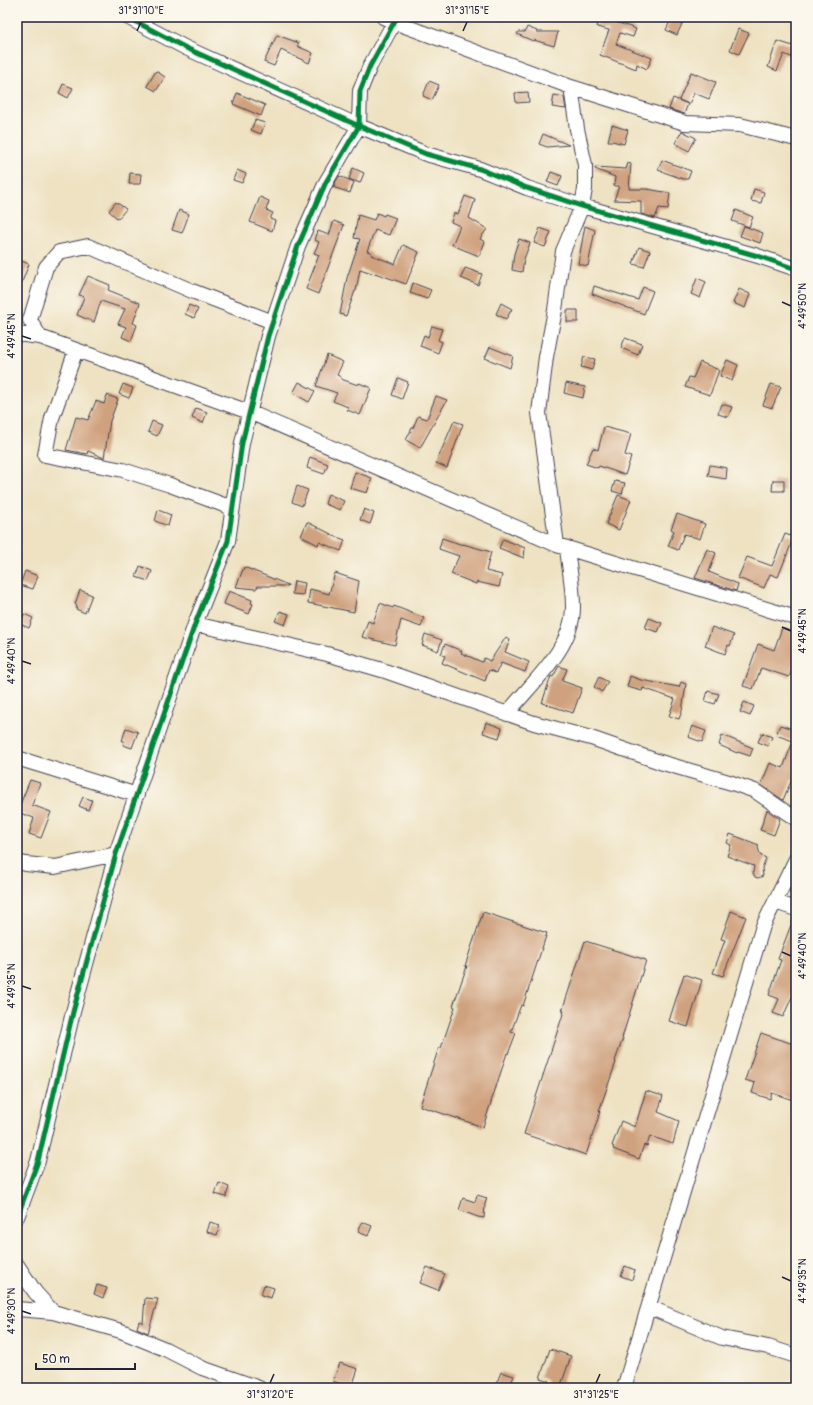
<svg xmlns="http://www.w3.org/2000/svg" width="813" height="1405" viewBox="0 0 813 1405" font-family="Pangolin,sans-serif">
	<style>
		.building { fill: #cfa17e }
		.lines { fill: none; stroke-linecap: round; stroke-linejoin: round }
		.street-casing { stroke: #413f4f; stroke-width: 16 }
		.street { stroke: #fff; stroke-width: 14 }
		.cycleway-casing { stroke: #fbf7ec; stroke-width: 8 }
		.cycleway { stroke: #00873e; stroke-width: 5 }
		.ticks { fill: none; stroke: #22223b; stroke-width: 1.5 }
		.neatline { fill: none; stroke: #22223b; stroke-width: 1.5 }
		.ticks-label { font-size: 10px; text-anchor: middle; fill: #22223b }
	</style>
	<rect width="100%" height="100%" fill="#fbf7ec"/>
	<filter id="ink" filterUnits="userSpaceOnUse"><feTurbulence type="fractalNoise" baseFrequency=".025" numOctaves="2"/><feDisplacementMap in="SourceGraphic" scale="8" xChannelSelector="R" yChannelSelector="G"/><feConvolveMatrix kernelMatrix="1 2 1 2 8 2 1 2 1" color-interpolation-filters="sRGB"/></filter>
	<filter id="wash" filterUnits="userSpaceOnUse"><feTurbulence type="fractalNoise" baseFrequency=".012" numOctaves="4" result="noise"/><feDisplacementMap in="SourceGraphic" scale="16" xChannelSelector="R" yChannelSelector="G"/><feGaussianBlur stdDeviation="0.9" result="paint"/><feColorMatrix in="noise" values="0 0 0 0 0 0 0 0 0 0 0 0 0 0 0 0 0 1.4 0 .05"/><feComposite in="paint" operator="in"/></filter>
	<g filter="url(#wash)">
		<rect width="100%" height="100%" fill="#eee2c2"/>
		<g id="blocks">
			<path class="building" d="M 599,17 L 606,17 L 616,20 L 616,22 L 636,29 L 633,37 L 620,33 L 616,44 L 652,58 L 647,69 L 637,64 L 636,69 L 600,55 L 609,30 L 597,27 Z
				M 672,17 L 685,17 L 677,35 L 666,30 Z
				M 527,27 L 537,31 L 536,32 L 558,32 L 554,46 L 534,40 L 533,41 L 517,34 L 518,32 L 525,32 Z
				M 738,29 L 749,33 L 739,54 L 730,50 Z
				M 277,35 L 299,43 L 297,46 L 313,53 L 309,63 L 281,50 L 274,66 L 264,62 Z
				M 777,41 L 796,47 L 796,59 L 784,54 L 777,71 L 768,67 Z
				M 156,71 L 165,77 L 156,91 L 147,86 Z
				M 691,72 L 716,82 L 709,99 L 694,93 L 689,104 L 679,100 Z
				M 429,81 L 439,85 L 432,100 L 423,96 Z
				M 63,84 L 73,88 L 68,98 L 59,93 Z
				M 528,92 L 529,102 L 516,103 L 515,93 Z
				M 237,93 L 265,105 L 261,116 L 233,104 Z
				M 554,95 L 564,97 L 566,109 L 552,107 Z
				M 673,98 L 688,104 L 684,114 L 669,109 Z
				M 255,120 L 265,123 L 261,134 L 251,130 Z
				M 612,125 L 628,130 L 624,144 L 612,141 L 608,141 Z
				M 682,131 L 696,138 L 689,151 L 675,143 Z
				M 543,134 L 569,145 L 547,147 L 539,144 Z
				M 662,160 L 691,171 L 688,179 L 683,179 L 658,170 Z
				M 628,163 L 631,164 L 629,189 L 647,189 L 670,193 L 668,209 L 659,208 L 655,218 L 641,214 L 641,201 L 614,200 L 619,186 L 614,186 L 615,177 L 595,169 L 595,167 L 626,169 Z
				M 353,168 L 364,173 L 360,183 L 349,179 Z
				M 237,170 L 246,174 L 242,183 L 233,180 Z
				M 551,172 L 562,176 L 558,186 L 547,182 Z
				M 130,173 L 141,174 L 140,184 L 129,184 Z
				M 339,176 L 354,182 L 350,193 L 333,187 Z
				M 754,189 L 764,192 L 761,203 L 751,201 Z
				M 465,196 L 475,200 L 469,218 L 487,229 L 480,239 L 485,242 L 479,256 L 452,245 L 460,226 L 451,222 L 454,213 L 458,214 Z
				M 260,197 L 269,201 L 266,210 L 273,213 L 270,219 L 275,221 L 272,231 L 250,222 Z
				M 116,202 L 126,209 L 118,219 L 109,211 Z
				M 179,210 L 189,214 L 182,233 L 172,230 Z
				M 736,210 L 753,217 L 749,227 L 732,221 Z
				M 377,213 L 384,216 L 385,214 L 396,218 L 389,235 L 375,230 L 367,251 L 372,253 L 371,255 L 395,264 L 403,245 L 419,252 L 406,284 L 375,273 L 375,274 L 360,269 L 356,291 L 355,291 L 346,316 L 340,314 L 347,278 L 360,239 L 354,238 L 358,215 L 374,220 Z
				M 334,221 L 344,225 L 318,294 L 306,289 L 319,255 L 314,253 L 319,242 L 315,240 L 318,231 L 329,235 Z
				M 585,226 L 595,230 L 588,266 L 578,264 Z
				M 744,226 L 763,233 L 760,243 L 740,236 Z
				M 540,228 L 551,232 L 545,247 L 534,243 Z
				M 519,239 L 530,243 L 524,259 L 522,272 L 512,270 L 514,254 Z
				M 639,247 L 650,251 L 644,267 L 633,264 Z
				M 17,259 L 29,264 L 18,292 L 17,292 Z
				M 465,268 L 482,274 L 478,285 L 461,278 Z
				M 88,276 L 110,285 L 108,290 L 140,303 L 133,323 L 137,325 L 131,341 L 122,337 L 126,327 L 118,324 L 125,309 L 101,301 L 94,322 L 77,315 L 84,297 L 79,295 Z
				M 697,278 L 706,282 L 700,298 L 691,294 Z
				M 413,283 L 431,290 L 427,299 L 410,293 Z
				M 594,286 L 638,300 L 643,287 L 653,291 L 644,314 L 592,294 Z
				M 739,289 L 750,294 L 745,308 L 733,303 Z
				M 501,303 L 512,309 L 506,319 L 496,314 Z
				M 189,305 L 198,309 L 194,318 L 185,314 Z
				M 567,310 L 578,310 L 578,322 L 567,322 Z
				M 432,326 L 442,329 L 438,340 L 442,342 L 438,353 L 420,346 L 424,335 L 428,337 Z
				M 625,338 L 642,344 L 638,355 L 621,348 Z
				M 490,347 L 513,356 L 510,368 L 485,358 Z
				M 327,355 L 343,362 L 337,375 L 341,377 L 341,379 L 358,385 L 359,383 L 371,388 L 360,415 L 347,410 L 348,407 L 333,401 L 337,393 L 316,386 Z
				M 584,357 L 595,359 L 592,370 L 581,367 Z
				M 727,360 L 738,365 L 732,381 L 720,376 Z
				M 700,362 L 719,370 L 710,395 L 685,387 L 689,377 L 693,378 Z
				M 398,378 L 408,382 L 402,399 L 392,395 Z
				M 299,382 L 315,391 L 309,402 L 293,393 Z
				M 566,383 L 585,387 L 583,398 L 564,393 Z
				M 123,384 L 133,388 L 129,398 L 119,394 Z
				M 771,384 L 781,387 L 772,408 L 763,405 Z
				M 107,395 L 118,399 L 110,421 L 104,458 L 88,451 L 87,454 L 66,450 L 76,417 L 88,420 L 96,401 L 104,404 Z
				M 436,396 L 447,400 L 420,448 L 406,440 L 412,428 L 413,428 L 418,416 L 427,419 Z
				M 722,404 L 732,407 L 728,417 L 718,414 Z
				M 196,408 L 207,412 L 203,423 L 192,418 Z
				M 152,421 L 162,425 L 157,436 L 148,432 Z
				M 454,421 L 463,424 L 447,468 L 436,463 Z
				M 604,427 L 631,434 L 625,455 L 631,457 L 625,475 L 599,466 L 598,468 L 586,464 L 593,448 L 598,450 Z
				M 310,457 L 328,464 L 324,474 L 307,468 Z
				M 710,465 L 727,468 L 726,479 L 708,476 Z
				M 355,472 L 372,478 L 367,493 L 350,488 Z
				M 773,480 L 784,480 L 784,491 L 772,491 Z
				M 615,481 L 625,483 L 622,494 L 612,491 Z
				M 297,486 L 308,490 L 302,506 L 292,502 Z
				M 328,494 L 344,501 L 340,510 L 325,504 Z
				M 618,495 L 631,500 L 619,530 L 606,524 Z
				M 364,509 L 374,513 L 370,524 L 360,520 Z
				M 158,510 L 171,515 L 168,526 L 155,521 Z
				M 677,514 L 705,524 L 700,539 L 684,534 L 678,550 L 668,546 L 674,531 L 671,529 Z
				M 307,522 L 331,534 L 331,535 L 345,540 L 341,551 L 319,542 L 318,545 L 301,536 Z
				M 785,534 L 794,537 L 778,577 L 770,574 L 764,588 L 738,578 L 747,557 L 772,566 Z
				M 442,538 L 463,545 L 463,544 L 491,552 L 486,571 L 502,575 L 499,587 L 477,582 L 476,584 L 451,574 L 459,556 L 439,549 Z
				M 503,539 L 525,548 L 524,558 L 499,548 Z
				M 707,549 L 716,553 L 709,572 L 738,584 L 736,591 L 695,578 Z
				M 140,566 L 152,571 L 148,581 L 136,577 Z
				M 244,567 L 288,585 L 288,586 L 258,586 L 256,589 L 236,587 Z
				M 25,571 L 38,576 L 33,589 L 20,585 Z
				M 335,573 L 359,581 L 354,612 L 308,603 L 310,589 L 329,594 Z
				M 294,581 L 305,583 L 303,595 L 292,594 Z
				M 80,590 L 92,595 L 85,613 L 76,609 L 77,606 L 75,604 Z
				M 229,591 L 252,600 L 251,603 L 253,604 L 249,614 L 224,604 Z
				M 380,603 L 393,608 L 394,606 L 424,618 L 421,627 L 401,620 L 395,645 L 362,637 L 368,621 L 373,623 Z
				M 280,611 L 289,614 L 285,625 L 275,621 Z
				M 24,614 L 33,618 L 29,628 L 20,624 Z
				M 649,618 L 662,623 L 658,632 L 645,628 Z
				M 712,627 L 734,635 L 730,646 L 728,645 L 725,654 L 705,646 Z
				M 782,628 L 796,633 L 796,637 L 792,647 L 796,649 L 796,659 L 789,677 L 761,668 L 753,689 L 743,686 L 758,644 L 774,650 Z
				M 425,634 L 442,640 L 438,651 L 422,645 Z
				M 506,637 L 510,640 L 505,652 L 529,662 L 525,672 L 501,663 L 496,673 L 489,670 L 485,681 L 442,663 L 445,656 L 441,654 L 445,644 L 462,651 L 461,653 L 482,662 L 484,658 L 490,661 Z
				M 559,666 L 567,669 L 562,681 L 582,688 L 573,713 L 542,703 L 551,676 L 553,677 Z
				M 630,676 L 641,680 L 679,687 L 681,682 L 686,684 L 682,711 L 679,719 L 669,716 L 675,699 L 643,688 L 642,691 L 627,687 Z
				M 599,677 L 608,682 L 602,692 L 594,687 Z
				M 708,691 L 719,694 L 715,704 L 705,701 Z
				M 744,702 L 754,706 L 750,716 L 740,712 Z
				M 486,722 L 502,728 L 499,738 L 483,733 Z
				M 780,725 L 796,730 L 796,781 L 792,779 L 783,800 L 761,785 L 770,763 L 783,768 L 793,741 L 776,735 Z
				M 692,726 L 706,731 L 702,742 L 688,737 Z
				M 126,728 L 138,732 L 132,748 L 123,745 L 124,741 L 122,741 Z
				M 762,733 L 772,737 L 768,746 L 758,742 Z
				M 722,735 L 753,748 L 750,756 L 738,752 L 737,753 L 719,745 Z
				M 30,780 L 40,783 L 32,805 L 51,812 L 41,838 L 29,834 L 34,818 L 17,812 Z
				M 83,797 L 92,800 L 88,810 L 79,806 Z
				M 767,810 L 780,819 L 774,835 L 760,830 Z
				M 730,834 L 759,845 L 758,847 L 760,855 L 766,858 L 762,868 L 763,876 L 758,878 L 755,877 L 753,873 L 754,866 L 727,856 L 731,845 L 727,843 Z
				M 731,911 L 746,917 L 723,976 L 713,973 L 725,940 L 721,939 Z
				M 483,912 L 547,933 L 523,1006 L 521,1005 L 511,1032 L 516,1033 L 508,1054 L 507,1053 L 483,1127 L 420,1106 L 439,1047 L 441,1048 L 455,1007 L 453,1006 L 467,966 L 465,966 Z
				M 794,917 L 796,917 L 796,992 L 794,992 L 783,1017 L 773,1013 L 779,999 L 769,995 L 781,960 L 778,959 Z
				M 585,941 L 646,960 L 622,1038 L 623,1038 L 615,1061 L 616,1062 L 599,1111 L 600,1112 L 586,1155 L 524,1134 L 564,1011 L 562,1011 Z
				M 684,974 L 702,980 L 688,1027 L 669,1021 Z
				M 761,1033 L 796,1045 L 796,1101 L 772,1093 L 770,1099 L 752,1093 L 755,1083 L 745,1080 Z
				M 646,1091 L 663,1096 L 658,1112 L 679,1121 L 673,1144 L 650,1136 L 647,1146 L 644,1145 L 639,1159 L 613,1149 L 614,1147 L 612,1146 L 621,1121 L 635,1127 Z
				M 219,1183 L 229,1187 L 226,1197 L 215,1194 Z
				M 477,1195 L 487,1198 L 485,1204 L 484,1218 L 478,1217 L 459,1210 L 463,1198 L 475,1202 Z
				M 210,1222 L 220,1225 L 217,1235 L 207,1232 Z
				M 362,1222 L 372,1226 L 368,1236 L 358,1232 Z
				M 625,1266 L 635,1270 L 632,1280 L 621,1276 Z
				M 427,1267 L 445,1274 L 438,1290 L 420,1283 Z
				M 97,1285 L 107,1288 L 103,1298 L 94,1294 Z
				M 264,1285 L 274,1288 L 271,1298 L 261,1295 Z
				M 145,1298 L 158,1299 L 148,1333 L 137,1328 L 139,1321 L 143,1323 Z
				M 550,1349 L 571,1356 L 560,1388 L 546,1388 L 549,1381 L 540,1378 Z
				M 340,1363 L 358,1369 L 352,1387 L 333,1381 Z
				M 501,1372 L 514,1376 L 509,1388 L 498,1388 L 498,1386 L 496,1385 Z"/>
		</g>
	</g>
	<g filter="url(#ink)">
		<use href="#blocks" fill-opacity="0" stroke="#413f4f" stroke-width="1"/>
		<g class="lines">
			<defs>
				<path id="street" d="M 127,17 L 186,48 L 359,126 L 426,154 L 480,169 L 527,188 L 582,206 L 758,256 L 796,269
					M 383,17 L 394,22 L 571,87 L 685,123 L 740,125 L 796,139
					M 571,87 L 577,129 L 585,165 L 585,189 L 582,206 L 563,251 L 555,310 L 546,357 L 539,413 L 557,545 L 796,618
					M 17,334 L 40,337 L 249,412 L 557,545
					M 40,337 L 30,320 L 46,267 L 59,252 L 88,246 L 192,291 L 273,322
					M 76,350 L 52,418 L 45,455 L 123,470 L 170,485 L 232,508
					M 195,624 L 327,654 L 382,670 L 534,723 L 591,738 L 660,762 L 732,783 L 755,791 L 796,819
					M 507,714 C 531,683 574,648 573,606 C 573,587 569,567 567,548
					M 17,758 L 137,795
					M 17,862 L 26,864 L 55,867 L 116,854
					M 775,902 L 796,909
					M 17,1217 L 38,1161 L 73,1012 L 116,854 L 195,624 L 228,541 L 242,443 L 268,336 L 298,246 L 326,182 L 359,126 L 360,91 L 370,66 L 397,17
					M 17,1265 L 35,1292 L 53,1312
					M 649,1307 L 722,1338 L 768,1347 L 796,1356
					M 17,1309 L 53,1312 L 121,1331 L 165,1349 L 202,1368 L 259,1388
					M 624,1388 L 763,926 L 796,859"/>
			</defs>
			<use href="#street" class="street-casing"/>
			<use href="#street" class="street"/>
			<defs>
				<path id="cycleway" d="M 127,17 L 186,48 L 359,126 L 426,154 L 480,169 L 527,188 L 582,206 L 758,256 L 796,269
					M 17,1217 L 38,1161 L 73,1012 L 116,854 L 195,624 L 228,541 L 242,443 L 268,336 L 298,246 L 326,182 L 359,126 L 360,91 L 370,66 L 397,17"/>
			</defs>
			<use href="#cycleway" class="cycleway-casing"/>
			<use href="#cycleway" class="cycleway"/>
		</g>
	</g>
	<path class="ticks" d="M 137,31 L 141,22M 463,31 L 467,22M 782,302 L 791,306M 22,336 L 31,339M 782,627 L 791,631M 22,661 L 31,664M 782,952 L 791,956M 22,986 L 31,989M 782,1277 L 791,1281M 22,1311 L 31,1314M 270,1383 L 274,1374M 596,1383 L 600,1374"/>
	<rect width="813" height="1405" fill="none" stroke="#fbf7ec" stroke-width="44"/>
	<path d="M36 1363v6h99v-6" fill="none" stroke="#22223b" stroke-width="2"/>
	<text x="42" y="1363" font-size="12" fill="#22223b" stroke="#fbf7ec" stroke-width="3" paint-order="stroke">50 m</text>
	<rect x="22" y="22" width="769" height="1361" class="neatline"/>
	<g class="ticks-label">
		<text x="141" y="14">31°31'10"E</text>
		<text x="467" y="14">31°31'15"E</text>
		<text transform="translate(802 306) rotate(-90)" y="4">4°49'50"N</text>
		<text transform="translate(11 336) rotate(-90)" y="4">4°49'45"N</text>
		<text transform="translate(802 631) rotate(-90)" y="4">4°49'45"N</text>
		<text transform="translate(11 661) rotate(-90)" y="4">4°49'40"N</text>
		<text transform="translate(802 956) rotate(-90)" y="4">4°49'40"N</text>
		<text transform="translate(11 986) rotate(-90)" y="4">4°49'35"N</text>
		<text transform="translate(802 1281) rotate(-90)" y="4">4°49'35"N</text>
		<text transform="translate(11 1311) rotate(-90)" y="4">4°49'30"N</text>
		<text x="270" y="1398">31°31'20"E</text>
		<text x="596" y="1398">31°31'25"E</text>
	</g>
</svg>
